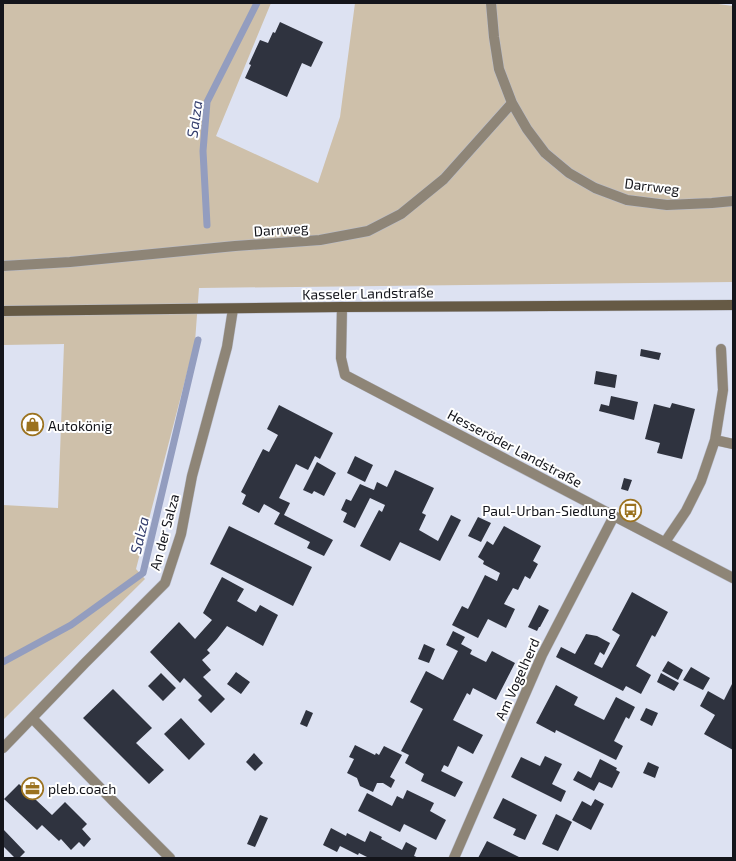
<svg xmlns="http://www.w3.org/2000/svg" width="736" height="861" viewBox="0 0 736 861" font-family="'Exo 2',sans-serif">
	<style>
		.green { fill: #cec0aa }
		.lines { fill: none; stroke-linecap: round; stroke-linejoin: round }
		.stream { stroke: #939dbf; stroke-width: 7 }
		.building { fill: #2f333f }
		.street-casing { stroke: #b9bdcb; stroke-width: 11 }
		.secondary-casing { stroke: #b9bdcb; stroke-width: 11 }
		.street { stroke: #8e8577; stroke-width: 10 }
		.secondary { stroke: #665a45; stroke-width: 10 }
		.labels { text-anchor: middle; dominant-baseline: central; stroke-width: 4; stroke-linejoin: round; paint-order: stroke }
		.street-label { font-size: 14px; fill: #14151b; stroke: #fff }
		.poi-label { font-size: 14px; fill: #14151b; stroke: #fff; text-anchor: start }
		.water-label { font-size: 15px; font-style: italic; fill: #36406f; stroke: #fff }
	</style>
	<rect width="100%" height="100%" fill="#dde2f2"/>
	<path class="green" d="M 3,3 L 271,3 L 216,136 L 318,183 L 340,117 L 355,3 L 711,3 L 733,6 L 733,282 L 199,288 L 195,342 L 136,569 L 145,579 L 3,720 L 3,505 L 58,508 L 64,344 L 3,345 Z"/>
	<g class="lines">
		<path class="stream" d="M 207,225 L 203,151 L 207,102 L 257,3
			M 3,662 L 71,625 L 143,573 L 198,340"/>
	</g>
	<path class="building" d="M 280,22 L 323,42 L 311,67 L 302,63 L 287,97 L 245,78 L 251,65 L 249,64 L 260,40 L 268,43 L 273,32 L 275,33 Z
		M 641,349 L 661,353 L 659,360 L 640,356 Z
		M 596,371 L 617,375 L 615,388 L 594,384 Z
		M 611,396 L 638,402 L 634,420 L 599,411 L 601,404 L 609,406 Z
		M 672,403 L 695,409 L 682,459 L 657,453 L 660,443 L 645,439 L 654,404 L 670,408 Z
		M 279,405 L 333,433 L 320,459 L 315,456 L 308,470 L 296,464 L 279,498 L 290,503 L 284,515 L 333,540 L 324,556 L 307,548 L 310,542 L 274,524 L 280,513 L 264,504 L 259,513 L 242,504 L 246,495 L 241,492 L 263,449 L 269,452 L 278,435 L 267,429 Z
		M 355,456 L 373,465 L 365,482 L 347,473 Z
		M 317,462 L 336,473 L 324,496 L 314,491 L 312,494 L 303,490 Z
		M 395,470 L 434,488 L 422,513 L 426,515 L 419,530 L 438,541 L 451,515 L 461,520 L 440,561 L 400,542 L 390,561 L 360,546 L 379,510 L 382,512 L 385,505 L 370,498 L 355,528 L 343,522 L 347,513 L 341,510 L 346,499 L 351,501 L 360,484 L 374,490 L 377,482 L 387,487 Z
		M 624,478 L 632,480 L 628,491 L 621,489 Z
		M 478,517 L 491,523 L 481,542 L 468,536 Z
		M 229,526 L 312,567 L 293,606 L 210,564 Z
		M 504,526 L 541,546 L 533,561 L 538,564 L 530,579 L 525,576 L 518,590 L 513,588 L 504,604 L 515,609 L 506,628 L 488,619 L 478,638 L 452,625 L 462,606 L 468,609 L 485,575 L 497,581 L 500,573 L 483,564 L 484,561 L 478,557 L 487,541 L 493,545 Z
		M 222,577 L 244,589 L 237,601 L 256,612 L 260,605 L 278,615 L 263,646 L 227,626 L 217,639 L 207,650 L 210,653 L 202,660 L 211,670 L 203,677 L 225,699 L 211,713 L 198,700 L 202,696 L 184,678 L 180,683 L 150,652 L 179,622 L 195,639 L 212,620 L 203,613 Z
		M 632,592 L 668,612 L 655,637 L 652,635 L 636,666 L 651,675 L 641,694 L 626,686 L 623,691 L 556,657 L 561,647 L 575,654 L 586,634 L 597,636 L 610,643 L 604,655 L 600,652 L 594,664 L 602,668 L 620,635 L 612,630 Z
		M 539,605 L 549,610 L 540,627 L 539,627 L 537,631 L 528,627 Z
		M 453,631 L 465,637 L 461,644 L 472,650 L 470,654 L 486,662 L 492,651 L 515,663 L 496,700 L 473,688 L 470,695 L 467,693 L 453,720 L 483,735 L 473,754 L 458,746 L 448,767 L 444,765 L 441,771 L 463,782 L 455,797 L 421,781 L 424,774 L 405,763 L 409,755 L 401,751 L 423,709 L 410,702 L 426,671 L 443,680 L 458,651 L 446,645 Z
		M 424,644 L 435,649 L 429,663 L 418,659 Z
		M 668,661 L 683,670 L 678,680 L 662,671 Z
		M 691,667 L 710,678 L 703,690 L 683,680 Z
		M 236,672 L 250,682 L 241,694 L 227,684 Z
		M 161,673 L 176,688 L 163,701 L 148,686 Z
		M 661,673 L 679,683 L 674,691 L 657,682 Z
		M 733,682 L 733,750 L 704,734 L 715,715 L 700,706 L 708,691 L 724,700 Z
		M 556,685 L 578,697 L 574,705 L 604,720 L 616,697 L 635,707 L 629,719 L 626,717 L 614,741 L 623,746 L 616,760 L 556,730 L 555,733 L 536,723 Z
		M 113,689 L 152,728 L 136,743 L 164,770 L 149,784 L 83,718 Z
		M 646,708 L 658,713 L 652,726 L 640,720 Z
		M 306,710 L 313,713 L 307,727 L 300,724 Z
		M 181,718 L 205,744 L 189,760 L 164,734 Z
		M 355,745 L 375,755 L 376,753 L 379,755 L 384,746 L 402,755 L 390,777 L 395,780 L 391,788 L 383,783 L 377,783 L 373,792 L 360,786 L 357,778 L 347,773 L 354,759 L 349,757 Z
		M 254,753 L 263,763 L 255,771 L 246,762 Z
		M 545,756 L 562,764 L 552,784 L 566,791 L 561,802 L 511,777 L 521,757 L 540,766 Z
		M 600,759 L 617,768 L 616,770 L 620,772 L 612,788 L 599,782 L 594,791 L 573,780 L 578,771 L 591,778 Z
		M 648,762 L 659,767 L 655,778 L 643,773 Z
		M 19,784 L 52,815 L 65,802 L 87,824 L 82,829 L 91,839 L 84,847 L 79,842 L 71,850 L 61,839 L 59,841 L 42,825 L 37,830 L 4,799 Z
		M 407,790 L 434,803 L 430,811 L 446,820 L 436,840 L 404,824 L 400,832 L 358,811 L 367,793 L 392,806 L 397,796 L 403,799 Z
		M 503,798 L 537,815 L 525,840 L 513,835 L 516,829 L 493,818 Z
		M 595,799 L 604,804 L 591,830 L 572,820 L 582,801 L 591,806 Z
		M 556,814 L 572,822 L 558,851 L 542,844 Z
		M 260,815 L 268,818 L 255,847 L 247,844 Z
		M 331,828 L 346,836 L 347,833 L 365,842 L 370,831 L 382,837 L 381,839 L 402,850 L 406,842 L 417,848 L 414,856 L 419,858 L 369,858 L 359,853 L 358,855 L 340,846 L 337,852 L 323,845 Z
		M 3,829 L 25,852 L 19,858 L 15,858 L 3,846 Z
		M 487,841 L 521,858 L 478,858 Z"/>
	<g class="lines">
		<defs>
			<path id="street" d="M 491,3 L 494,37 L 499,69 L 512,103 L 527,129 L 545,153 L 569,173 L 595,188 L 627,200 L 667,205 L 712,203 L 733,201
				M 3,266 L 70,262 L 235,246 L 320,240 L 368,231 L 401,214 L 444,179 L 512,103
				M 342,307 L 341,358 L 345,375 L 614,516 L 733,578
				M 715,440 L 733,444
				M 665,542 L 686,511 L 701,481 L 715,440 L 723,390 L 721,349
				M 32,718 L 115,803 L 170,858
				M 3,748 L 85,663 L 165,583 L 181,534 L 192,476 L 227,347 L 233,309
				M 454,858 L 542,655 L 614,516"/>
			<path id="secondary" d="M 3,311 L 342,307 L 733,305"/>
		</defs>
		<use href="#street" class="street-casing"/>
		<use href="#secondary" class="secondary-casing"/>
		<use href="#street" class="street"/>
		<use href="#secondary" class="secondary"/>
	</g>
	<defs>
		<symbol id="shop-ring" viewBox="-11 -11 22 22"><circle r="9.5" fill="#fff" stroke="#9b721f" stroke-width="1.5"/><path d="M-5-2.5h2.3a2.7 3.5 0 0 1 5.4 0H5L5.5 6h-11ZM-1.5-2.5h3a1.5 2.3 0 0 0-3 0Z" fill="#9b721f"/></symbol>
		<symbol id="bus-ring" viewBox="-11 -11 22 22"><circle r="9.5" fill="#fff" stroke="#9b721f" stroke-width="1.5"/><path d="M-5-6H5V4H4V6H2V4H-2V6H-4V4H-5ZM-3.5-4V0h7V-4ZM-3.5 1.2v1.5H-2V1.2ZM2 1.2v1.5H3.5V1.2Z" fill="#9b721f"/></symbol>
		<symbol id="office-ring" viewBox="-11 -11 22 22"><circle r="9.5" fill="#fff" stroke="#9b721f" stroke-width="1.5"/><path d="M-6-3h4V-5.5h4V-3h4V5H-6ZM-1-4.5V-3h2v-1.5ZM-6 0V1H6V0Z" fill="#9b721f"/></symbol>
	</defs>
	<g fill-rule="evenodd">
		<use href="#shop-ring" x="20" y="412" width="25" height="25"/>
		<use href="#bus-ring" x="618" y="498" width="25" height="25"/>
		<use href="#office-ring" x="20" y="776" width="25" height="25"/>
	</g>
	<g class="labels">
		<g class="street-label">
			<text transform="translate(652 186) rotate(7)">Darrweg</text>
			<text transform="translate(281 229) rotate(-4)">Darrweg</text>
			<text transform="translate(368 293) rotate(-1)">Kasseler Landstraße</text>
			<text transform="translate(515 448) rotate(28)">Hesseröder Landstraße</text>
			<text transform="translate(164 532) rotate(-75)">An der Salza</text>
			<text transform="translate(517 679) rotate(-66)">Am Vogelherd</text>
		</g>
		<g class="poi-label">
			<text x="48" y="425">Autokönig</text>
			<text x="616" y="510" text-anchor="end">Paul-Urban-Siedlung</text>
			<text x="48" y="788">pleb.coach</text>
		</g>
		<g class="water-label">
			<text transform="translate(194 119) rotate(-82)">Salza</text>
			<text transform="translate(139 535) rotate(-77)">Salza</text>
		</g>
	</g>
	<rect width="736" height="861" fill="none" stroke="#14151b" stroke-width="8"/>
</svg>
